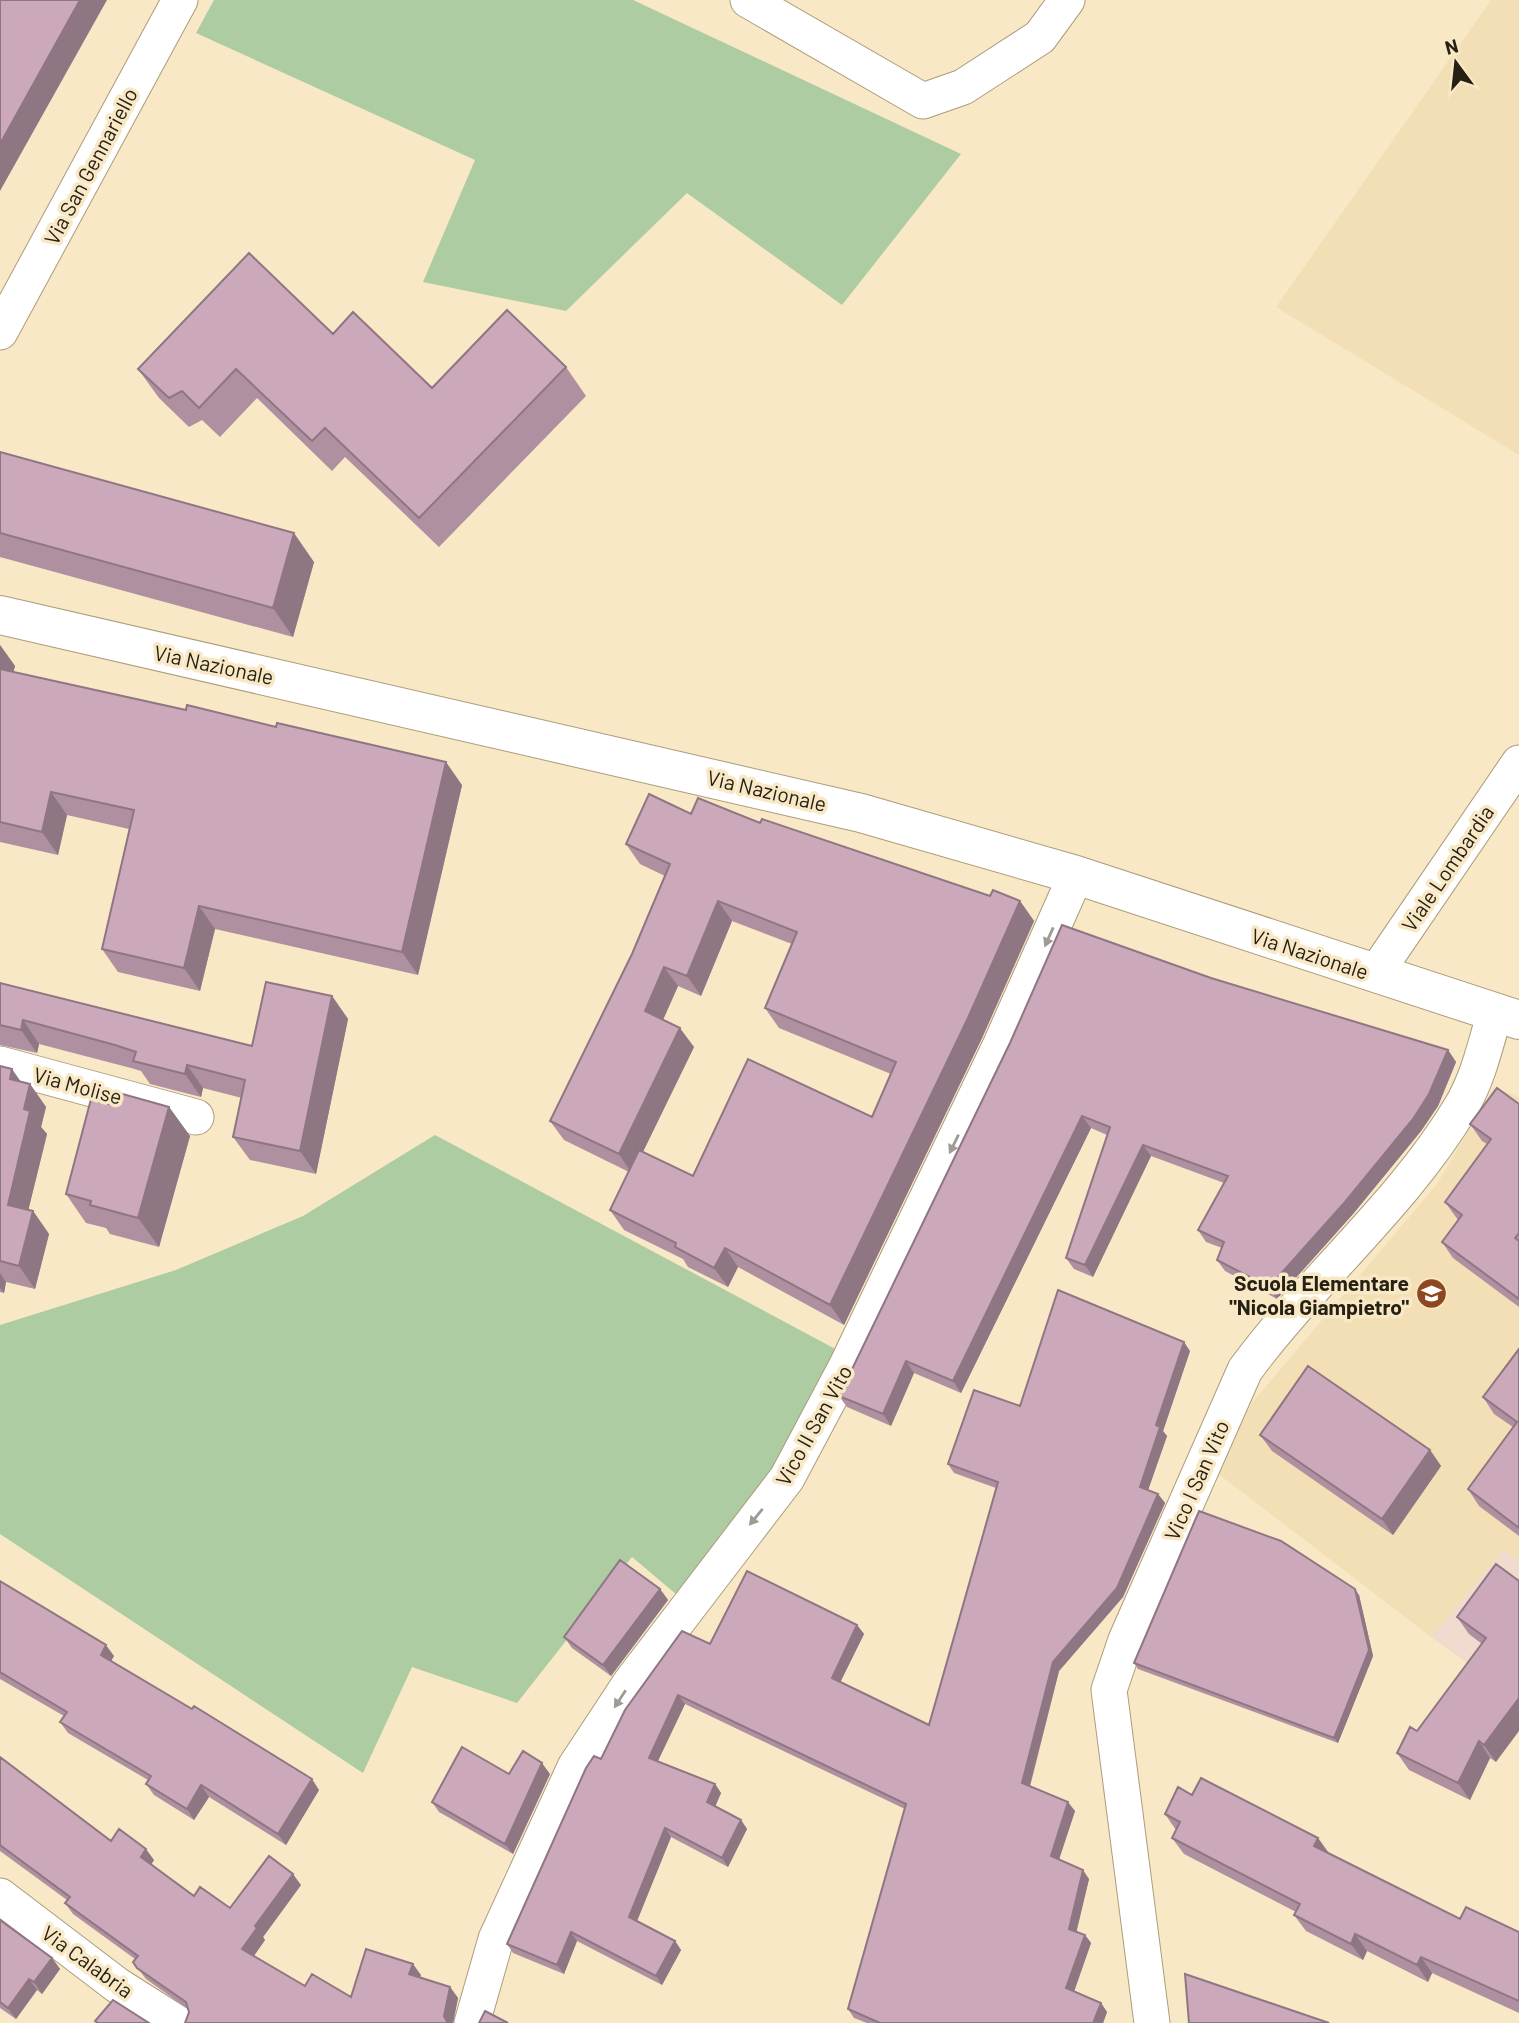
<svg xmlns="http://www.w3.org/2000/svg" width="1519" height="2023" viewBox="0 0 1519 2023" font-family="Barlow,sans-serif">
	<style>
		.commercial { fill: #f1dace }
		.built { fill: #f3dfb5 }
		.green { fill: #adcca2 }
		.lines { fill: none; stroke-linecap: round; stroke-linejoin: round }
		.street-casing { stroke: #ac9c7b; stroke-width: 37 }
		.primary-casing { stroke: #ac9c7b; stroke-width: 40 }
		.street { stroke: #fff; stroke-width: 35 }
		.primary { stroke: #fff; stroke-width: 38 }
		.wall { fill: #af90a1; fill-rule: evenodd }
		.shaded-wall { fill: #8f7683 }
		.building { fill: #cca8bb; stroke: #8f7683; stroke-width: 2 }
		.oneway { fill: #9e9b95 }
		.labels { text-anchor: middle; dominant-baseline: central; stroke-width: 7; stroke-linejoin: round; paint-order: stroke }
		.street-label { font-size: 21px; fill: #272114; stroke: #f8e8c5 }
		.poi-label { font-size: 21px; font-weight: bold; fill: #272114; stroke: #f8e8c5; text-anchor: end }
	</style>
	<rect width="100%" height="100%" fill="#f8e8c5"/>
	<path class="commercial" d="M 1503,1550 L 1519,1561 L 1519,1700 L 1431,1637 Z"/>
	<path class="built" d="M 1491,0 L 1519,0 L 1519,455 L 1276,307 Z
		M 1494,1087 L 1519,1097 L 1519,1561 L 1503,1550 L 1431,1637 L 1216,1472 L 1251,1404 L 1437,1184 Z"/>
	<path class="green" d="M 214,0 L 633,0 L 961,154 L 842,305 L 687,193 L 566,311 L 423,282 L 475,160 L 196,33 Z
		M 435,1135 L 841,1352 L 776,1475 L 676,1594 L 632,1557 L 517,1703 L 412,1667 L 363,1773 L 0,1534 L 0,1325 L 176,1270 L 303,1216 Z"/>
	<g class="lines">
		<defs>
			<path id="street" d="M 748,0 L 923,101 L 963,87 L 1040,37 L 1067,0
				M 0,332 L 180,0
				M 1375,974 L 1519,763
				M 0,1064 L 196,1117
				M 0,1896 L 117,1985 L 177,2023
				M 472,2023 L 496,1939 L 575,1767 L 631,1682 L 787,1478 L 846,1367 L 1000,1046 L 1076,875
				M 1152,2023 L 1109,1690 L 1126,1640 L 1245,1370 C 1312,1279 1403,1204 1461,1107 C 1478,1079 1486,1043 1495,1012"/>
			<path id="primary" d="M 0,615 L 861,813 L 1076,875 L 1519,1020"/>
		</defs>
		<use href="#street" class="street-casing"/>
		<use href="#primary" class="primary-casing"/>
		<use href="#street" class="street"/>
		<use href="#primary" class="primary"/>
	</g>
	<path class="wall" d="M 333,334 L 432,388 L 566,367 L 586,396 L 439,547 L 345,457 L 332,471 L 257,398 L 220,437 L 202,420 L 189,427 L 159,398 L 138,369 Z
		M 0,452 L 314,562 L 293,637 L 0,557 Z
		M 0,645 L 15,666 L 13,672 L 462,785 L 418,975 L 215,929 L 200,991 L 118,972 L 102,949 L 129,829 L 67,815 L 58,855 L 0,842 Z
		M 691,814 L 760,823 L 990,896 L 1020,901 L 1034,921 L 982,1038 L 844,1325 L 738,1267 L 728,1287 L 688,1267 L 683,1259 L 624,1230 L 610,1210 L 629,1172 L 564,1140 L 550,1121 L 632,954 L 665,876 L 640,864 L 626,844 ZM 732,921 L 792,944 L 765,1008 L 779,1028 L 891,1074 L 872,1117 L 693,1176 L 643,1152 L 694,1047 L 663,1020 L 678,986 L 701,996 Z
		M 1211,978 L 1448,1050 L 1456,1062 L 1438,1106 L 1421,1131 L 1353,1214 L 1277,1299 L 1225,1271 L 1217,1260 L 1222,1248 L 1206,1242 L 1198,1230 L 1224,1183 L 1151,1156 L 1093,1277 L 1074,1269 L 1066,1258 L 1107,1135 L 1091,1128 L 961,1393 L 914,1373 L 891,1426 L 847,1407 L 839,1396 L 1010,1043 Z
		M 0,983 L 252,1046 L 332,996 L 348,1019 L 316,1174 L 250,1160 L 233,1137 L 242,1098 L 203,1088 L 201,1097 L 150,1084 L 141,1071 L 131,1068 L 39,1044 L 37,1053 L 0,1045 Z
		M 0,1066 L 21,1082 L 30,1084 L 46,1107 L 41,1127 L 47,1134 L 28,1210 L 33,1211 L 49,1234 L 35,1289 L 6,1282 L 4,1293 L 0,1292 Z
		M 1519,1104 L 1519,1307 L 1453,1258 L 1442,1242 L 1458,1220 L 1445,1202 L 1487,1144 L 1482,1141 L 1470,1124 Z
		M 116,1106 L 169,1107 L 190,1136 L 159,1247 L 110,1234 L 106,1228 L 86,1223 L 66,1194 Z
		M 1519,1349 L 1519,1536 L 1479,1506 L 1468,1489 L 1513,1427 L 1494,1414 L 1483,1397 Z
		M 1190,1351 L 1163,1431 L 1167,1436 L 1148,1490 L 1158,1494 L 1165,1503 L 1123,1597 L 1059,1671 L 1030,1787 L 1075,1811 L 1059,1860 L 1089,1879 L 1076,1932 L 1085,1935 L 1091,1943 L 1074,1992 L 1101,2003 L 1107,2012 L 1103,2023 L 867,2023 L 854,2018 L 848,2009 L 905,1809 L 685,1704 L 658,1761 L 715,1784 L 721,1793 L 715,1807 L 741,1820 L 747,1829 L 728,1867 L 671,1837 L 637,1921 L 675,1941 L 681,1950 L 662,1985 L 577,1941 L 564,1974 L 513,1953 L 507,1944 L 601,1759 L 710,1644 L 857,1625 L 864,1634 L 840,1682 L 929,1725 L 996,1488 L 954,1473 L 948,1464 L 1020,1406 Z
		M 1260,1435 L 1430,1450 L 1441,1466 L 1393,1535 L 1272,1451 Z
		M 1496,1564 L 1496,1762 L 1490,1758 L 1470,1800 L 1409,1770 L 1397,1753 L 1417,1731 L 1482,1644 L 1469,1634 L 1457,1617 Z
		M 0,1581 L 114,1656 L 111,1661 L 319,1790 L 286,1845 L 209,1797 L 194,1820 L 154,1795 L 146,1784 L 148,1780 L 68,1733 L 60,1722 L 64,1716 L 0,1679 Z
		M 660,1589 L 668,1600 L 611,1676 L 572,1648 L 564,1637 Z
		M 1359,1595 L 1373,1656 L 1338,1743 L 1138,1669 L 1134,1663 Z
		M 0,1757 L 111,1841 L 154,1860 L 151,1865 L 194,1896 L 230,1908 L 301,1885 L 263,1937 L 265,1940 L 254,1956 L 305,1986 L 351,1997 L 421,1975 L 420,1977 L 450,1987 L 458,1998 L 453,2023 L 185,2023 L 189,2012 L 188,2009 L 146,1979 L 133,1962 L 135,1959 L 73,1914 L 65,1903 L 67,1900 L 0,1851 Z
		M 509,1774 L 550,1774 L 513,1854 L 439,1812 L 432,1802 Z
		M 1192,1795 L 1318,1838 L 1329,1853 L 1460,1919 L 1519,1932 L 1519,2013 L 1432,1973 L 1428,1982 L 1367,1951 L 1363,1960 L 1306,1931 L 1294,1915 L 1296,1912 L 1184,1854 L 1172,1838 L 1176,1830 L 1165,1814 Z
		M 0,1920 L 52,1958 L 60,1969 L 42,1994 L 37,1990 L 16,2019 L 0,2008 Z"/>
	<path class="shaded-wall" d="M 80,0 L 107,0 L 0,191 L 0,144 Z
		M 294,533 L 314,562 L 293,637 L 273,608 Z
		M 0,645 L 15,666 L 9,691 L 0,678 Z
		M 446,762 L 462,785 L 418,975 L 402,952 Z
		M 51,792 L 67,815 L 58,855 L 42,832 Z
		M 718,901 L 732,921 L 701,996 L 687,976 Z
		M 1020,901 L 1034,921 L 982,1038 L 844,1325 L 830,1305 Z
		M 199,906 L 215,929 L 200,991 L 184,968 Z
		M 664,967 L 678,986 L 658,1031 L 645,1011 Z
		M 332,996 L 348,1019 L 316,1174 L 300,1151 Z
		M 23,1020 L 39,1044 L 37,1053 L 21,1030 Z
		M 680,1028 L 694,1047 L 632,1174 L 619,1154 Z
		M 1448,1050 L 1456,1062 L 1438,1106 L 1421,1131 L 1353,1214 L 1277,1299 L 1269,1287 Z
		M 187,1065 L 203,1088 L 201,1097 L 185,1074 Z
		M 12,1069 L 28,1092 L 30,1084 L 46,1107 L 41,1127 L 47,1134 L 24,1228 L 8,1205 L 24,1109 L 10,1079 Z
		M 169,1107 L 190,1136 L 159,1247 L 138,1218 Z
		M 1082,1116 L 1091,1128 L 961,1393 L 953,1381 Z
		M 1143,1145 L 1151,1156 L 1093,1277 L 1085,1265 Z
		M 33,1211 L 49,1234 L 35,1289 L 19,1266 Z
		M 725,1248 L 738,1267 L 728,1287 L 714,1268 Z
		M 0,1273 L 6,1282 L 4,1293 L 0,1288 Z
		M 1184,1342 L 1190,1351 L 1163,1431 L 1167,1436 L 1146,1496 L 1140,1487 L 1156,1425 Z
		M 906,1361 L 914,1373 L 891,1426 L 883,1414 Z
		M 1430,1450 L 1441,1466 L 1393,1535 L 1382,1519 Z
		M 1158,1494 L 1165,1503 L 1123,1597 L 1059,1671 L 1028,1792 L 1022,1783 L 1053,1662 Z
		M 660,1589 L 668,1600 L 611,1676 L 603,1665 Z
		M 1355,1589 L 1359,1595 L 1373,1656 L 1338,1743 L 1334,1738 Z
		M 857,1625 L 864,1634 L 838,1687 L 832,1678 Z
		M 106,1645 L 114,1656 L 108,1666 L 101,1655 Z
		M 678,1695 L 685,1704 L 655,1767 L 649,1758 Z
		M 1519,1698 L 1519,1731 L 1496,1762 L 1484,1745 Z
		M 1479,1741 L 1490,1758 L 1470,1800 L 1458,1783 Z
		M 542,1763 L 550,1774 L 513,1854 L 505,1844 Z
		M 312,1779 L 319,1790 L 286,1845 L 278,1834 Z
		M 715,1784 L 721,1793 L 713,1811 L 707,1802 Z
		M 201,1785 L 209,1797 L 194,1820 L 187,1809 Z
		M 1068,1802 L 1075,1811 L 1057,1865 L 1051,1856 Z
		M 741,1820 L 747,1829 L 728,1867 L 722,1858 Z
		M 665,1828 L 671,1837 L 635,1926 L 629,1917 Z
		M 1318,1838 L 1329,1854 L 1314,1846 Z
		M 146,1849 L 154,1860 L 149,1868 L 141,1857 Z
		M 1083,1870 L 1089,1879 L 1075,1938 L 1069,1929 Z
		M 293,1874 L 301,1885 L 263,1937 L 265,1940 L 250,1961 L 242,1949 L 255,1926 Z
		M 571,1932 L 577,1941 L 564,1974 L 557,1965 Z
		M 1355,1934 L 1367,1951 L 1363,1960 L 1351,1944 Z
		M 1085,1935 L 1091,1943 L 1072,1997 L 1066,1988 Z
		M 675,1941 L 681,1950 L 662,1985 L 656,1976 Z
		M 1421,1957 L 1432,1973 L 1428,1982 L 1417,1965 Z
		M 52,1958 L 60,1969 L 42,1994 L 34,1982 Z
		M 413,1964 L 421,1975 L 417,1985 L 409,1974 Z
		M 29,1979 L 37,1990 L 16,2019 L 8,2008 Z
		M 450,1987 L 458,1998 L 453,2023 L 448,2023 L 444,2016 Z
		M 1101,2003 L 1107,2012 L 1103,2023 L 1093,2023 Z"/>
	<path class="building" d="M 0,0 L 80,0 L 0,144 Z
		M 249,253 L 333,334 L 353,312 L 432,388 L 507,310 L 566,367 L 419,518 L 325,428 L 312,441 L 236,369 L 199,408 L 182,391 L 169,398 L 138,369 Z
		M 0,452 L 294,533 L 273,608 L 0,533 Z
		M 0,669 L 186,710 L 187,705 L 276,727 L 277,723 L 446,762 L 402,952 L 199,906 L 184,968 L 102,949 L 134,810 L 51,792 L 42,832 L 0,822 Z
		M 649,794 L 691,814 L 698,798 L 760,823 L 762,819 L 990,896 L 993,890 L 1020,901 L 968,1018 L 830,1305 L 725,1248 L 714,1268 L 675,1247 L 676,1243 L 610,1210 L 639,1150 L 693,1176 L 748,1059 L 872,1117 L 896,1062 L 765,1008 L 797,932 L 718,901 L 687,976 L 664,967 L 645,1011 L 680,1028 L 619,1154 L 550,1121 L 632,954 L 670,864 L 626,844 Z
		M 1062,925 L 1211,978 L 1448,1050 L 1429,1094 L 1413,1119 L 1345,1202 L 1269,1287 L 1217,1260 L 1224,1242 L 1198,1230 L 1228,1176 L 1143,1145 L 1085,1265 L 1066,1258 L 1110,1127 L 1082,1116 L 953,1381 L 906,1361 L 883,1414 L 839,1396 L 1010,1043 Z
		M 266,982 L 332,996 L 300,1151 L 233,1137 L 245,1080 L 187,1065 L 185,1074 L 133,1061 L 136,1052 L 115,1045 L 23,1020 L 21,1030 L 0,1025 L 0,983 L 252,1046 Z
		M 0,1066 L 12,1069 L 10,1079 L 30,1084 L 24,1109 L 30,1111 L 8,1205 L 33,1211 L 19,1266 L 0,1261 Z
		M 1497,1088 L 1519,1104 L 1519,1233 L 1515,1238 L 1519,1241 L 1519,1299 L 1442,1242 L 1462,1215 L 1445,1202 L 1491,1139 L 1470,1124 Z
		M 119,1093 L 169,1107 L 138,1218 L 90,1205 L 91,1201 L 66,1194 L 91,1099 L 116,1106 Z
		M 1058,1290 L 1184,1342 L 1156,1425 L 1160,1427 L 1140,1487 L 1158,1494 L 1117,1588 L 1053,1662 L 1022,1783 L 1068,1802 L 1051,1856 L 1083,1870 L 1069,1929 L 1085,1935 L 1066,1988 L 1101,2003 L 1093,2023 L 880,2023 L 848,2009 L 906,1804 L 678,1695 L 649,1758 L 715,1784 L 707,1802 L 741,1820 L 722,1858 L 665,1828 L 629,1917 L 675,1941 L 656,1976 L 571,1932 L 557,1965 L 507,1944 L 586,1768 L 594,1756 L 601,1759 L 625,1710 L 682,1631 L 710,1644 L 747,1571 L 857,1625 L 832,1678 L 929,1725 L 998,1482 L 948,1464 L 974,1390 L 1020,1406 Z
		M 1519,1349 L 1519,1528 L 1468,1489 L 1517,1422 L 1483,1397 Z
		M 1308,1366 L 1430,1450 L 1382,1519 L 1260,1435 Z
		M 1199,1511 L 1281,1541 L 1355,1589 L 1369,1650 L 1334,1738 L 1134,1663 Z
		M 620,1560 L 660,1589 L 603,1665 L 564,1637 Z
		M 1496,1564 L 1519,1581 L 1519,1698 L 1484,1745 L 1479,1741 L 1458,1783 L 1397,1753 L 1410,1727 L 1417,1731 L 1486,1638 L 1457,1617 Z
		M 0,1581 L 106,1645 L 101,1655 L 192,1709 L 194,1706 L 312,1779 L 278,1834 L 201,1785 L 187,1809 L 146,1784 L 151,1776 L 60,1722 L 67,1712 L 0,1672 Z
		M 462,1747 L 509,1774 L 523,1751 L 542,1763 L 505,1844 L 432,1802 Z
		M 0,1757 L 111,1841 L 119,1829 L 146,1849 L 141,1857 L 194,1896 L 200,1887 L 230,1908 L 269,1856 L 293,1874 L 255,1926 L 257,1928 L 242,1949 L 305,1986 L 312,1974 L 351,1997 L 366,1949 L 413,1964 L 409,1974 L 450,1987 L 444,2016 L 448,2023 L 185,2023 L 189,2012 L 186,2002 L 137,1968 L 133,1962 L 138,1956 L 65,1903 L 70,1897 L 0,1845 Z
		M 1201,1778 L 1318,1838 L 1314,1846 L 1460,1919 L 1466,1907 L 1519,1932 L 1519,2001 L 1421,1957 L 1417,1965 L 1355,1934 L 1351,1944 L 1294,1915 L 1300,1904 L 1172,1838 L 1180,1822 L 1165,1814 L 1178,1787 L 1192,1795 Z
		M 0,1920 L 52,1958 L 34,1982 L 29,1979 L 8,2008 L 0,2002 Z
		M 1185,1974 L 1329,2023 L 1189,2023 Z
		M 113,2000 L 149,2023 L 98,2023 L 95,2021 Z
		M 485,2011 L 508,2023 L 479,2023 Z"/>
	<defs><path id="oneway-solid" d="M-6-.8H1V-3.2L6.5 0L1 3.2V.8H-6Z" transform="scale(1.75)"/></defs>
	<g class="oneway">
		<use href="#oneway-solid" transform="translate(1049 937) rotate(114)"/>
		<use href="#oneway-solid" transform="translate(954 1144) rotate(116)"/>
		<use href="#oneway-solid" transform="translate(756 1517) rotate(129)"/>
		<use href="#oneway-solid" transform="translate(620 1699) rotate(123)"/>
	</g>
	<defs>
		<symbol id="school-disc" viewBox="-11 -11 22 22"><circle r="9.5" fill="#8e4821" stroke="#f8e8c5"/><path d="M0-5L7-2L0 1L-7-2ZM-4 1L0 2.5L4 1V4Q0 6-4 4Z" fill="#fff"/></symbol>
	</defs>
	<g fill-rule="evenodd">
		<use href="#school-disc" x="1414" y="1276" width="35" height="35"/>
	</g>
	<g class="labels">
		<g class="street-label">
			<text transform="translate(90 166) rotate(-62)">Via San Gennariello</text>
			<text transform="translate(214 664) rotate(12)">Via Nazionale</text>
			<text transform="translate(767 790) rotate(13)">Via Nazionale</text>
			<text transform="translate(1447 868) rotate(-56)">Viale Lombardia</text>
			<text transform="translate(1310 953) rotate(18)">Via Nazionale</text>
			<text transform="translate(78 1085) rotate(15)">Via Molise</text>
			<text transform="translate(813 1425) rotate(-61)">Vico II San Vito</text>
			<text transform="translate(1196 1480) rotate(-66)">Vico I San Vito</text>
			<text transform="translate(88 1961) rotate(36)">Via Calabria</text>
		</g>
		<g class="poi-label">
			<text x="1409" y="1282">Scuola Elementare<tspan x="1409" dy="24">"Nicola Giampietro"</tspan></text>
		</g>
	</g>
	<g transform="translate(1456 63) rotate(345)" stroke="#f8e8c5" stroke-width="5" paint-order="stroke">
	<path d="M0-5L12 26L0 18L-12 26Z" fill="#272114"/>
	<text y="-10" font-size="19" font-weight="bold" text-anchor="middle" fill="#272114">N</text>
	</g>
</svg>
